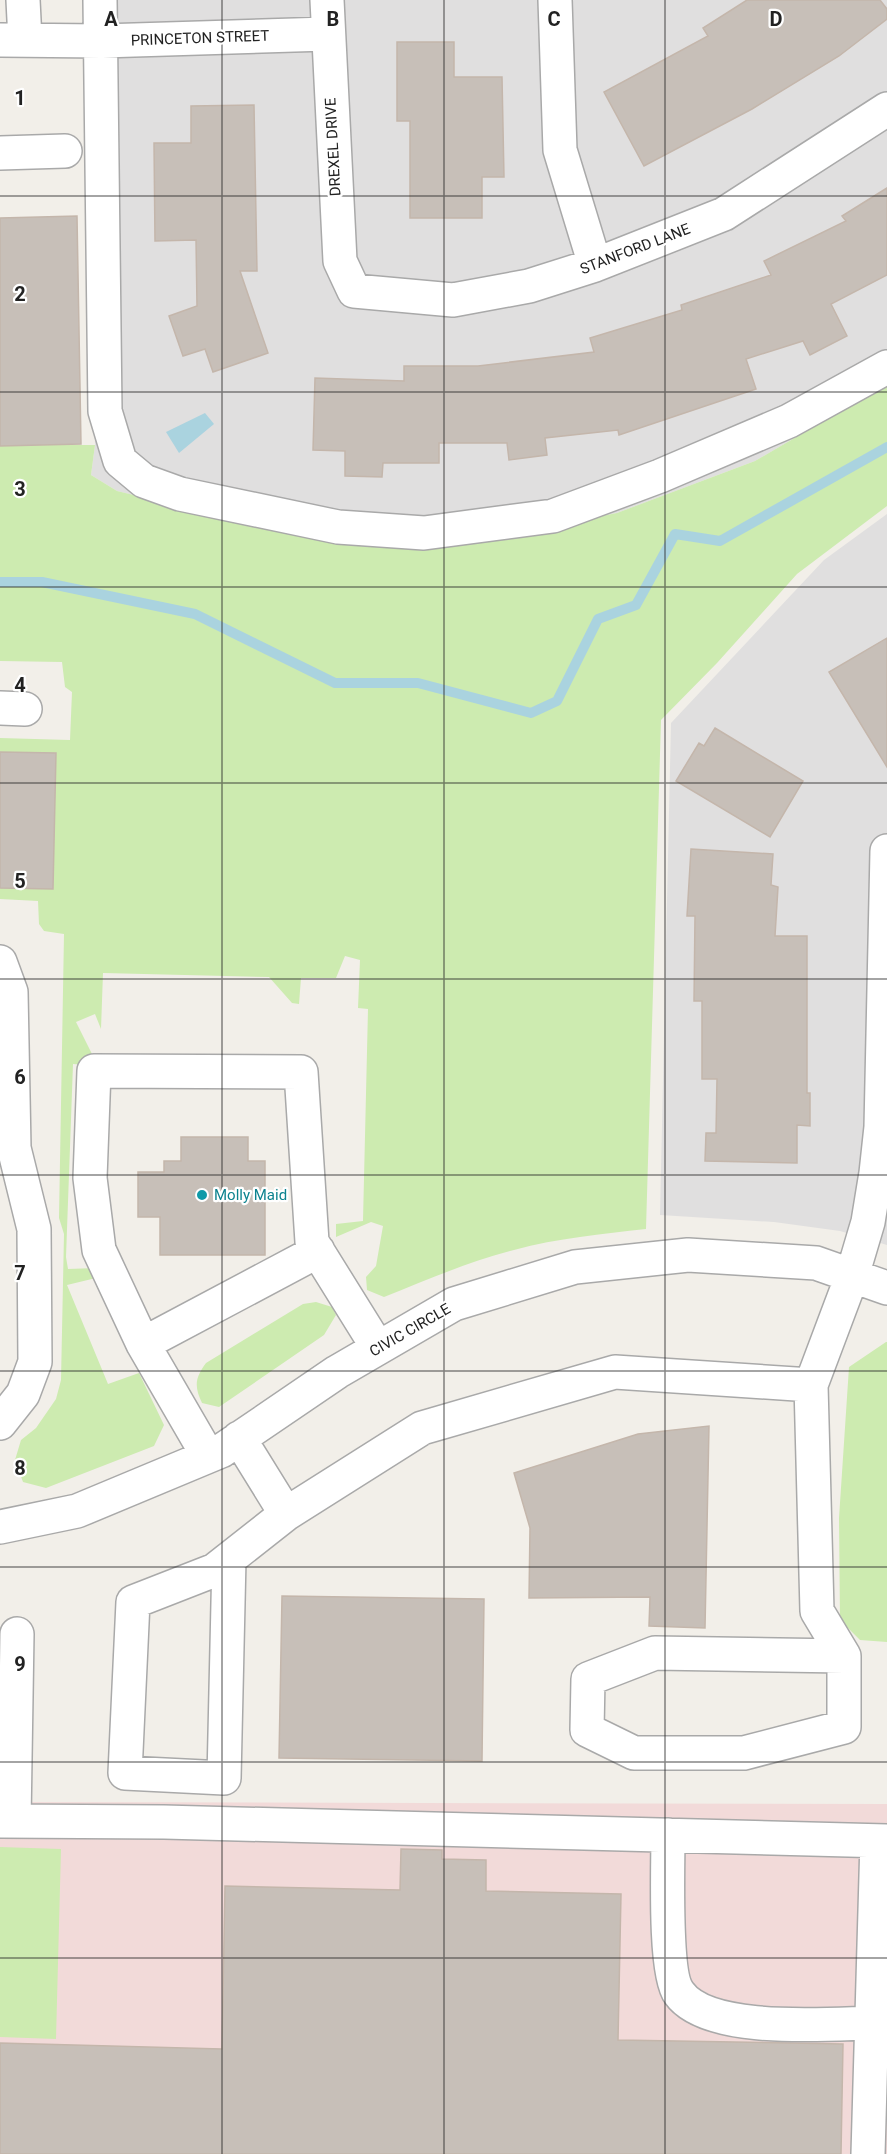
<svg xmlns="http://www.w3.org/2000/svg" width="887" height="2154" viewBox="0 0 887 2154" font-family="Roboto,sans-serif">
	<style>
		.residential { fill: #e0dfdf }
		.commercial { fill: #f2dad9 }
		.grass { fill: #cdebb0 }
		.water { fill: #aad3df }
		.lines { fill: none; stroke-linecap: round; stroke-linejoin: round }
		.stream { stroke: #aad3df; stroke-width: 10 }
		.building { fill: #c7bfb8; stroke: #c4b6ab; stroke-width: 1.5 }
		.minor-casing { stroke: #a9a9a9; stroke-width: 36 }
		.minor { stroke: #fff; stroke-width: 33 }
		.grid { fill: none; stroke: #222; stroke-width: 1.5; stroke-opacity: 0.55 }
		.culture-dot { fill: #0f9aa8; stroke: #fff; stroke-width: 2 }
		.labels { text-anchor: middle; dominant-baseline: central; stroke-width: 4.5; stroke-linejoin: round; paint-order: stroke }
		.street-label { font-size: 15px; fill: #222; stroke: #fff }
		.culture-label { font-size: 15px; fill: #0d838f; stroke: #fff; text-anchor: start }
		.grid-label { font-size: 20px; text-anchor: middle; font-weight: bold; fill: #222; stroke: #fff; stroke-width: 4.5; stroke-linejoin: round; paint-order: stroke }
	</style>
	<rect width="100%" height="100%" fill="#f2efe9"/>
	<path class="residential" d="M 84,0 L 887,0 L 887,384 L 755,461 L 617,513 L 448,545 L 263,526 L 117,491 L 91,475 L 95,445 Z
		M 887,514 L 887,1245 L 840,1231 L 774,1222 L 660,1215 L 671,723 L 824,560 Z"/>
	<path class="commercial" d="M 0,1802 L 887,1804 L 887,2154 L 0,2154 Z"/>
	<path class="grass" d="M 887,384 L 887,506 L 797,574 L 717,663 L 661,720 L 646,1229 C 602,1234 558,1238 514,1250 C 470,1261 427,1280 384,1297 L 367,1290 L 366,1277 L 376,1266 L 383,1226 L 371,1222 L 336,1237 L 336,1224 L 363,1221 L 368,1009 L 358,1008 L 360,960 L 345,956 L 336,978 L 301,978 L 299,1004 L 292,1003 L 269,977 L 103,973 L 101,1029 L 95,1014 L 76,1022 L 98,1066 L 73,1064 L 66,1257 L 68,1269 L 96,1268 L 96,1278 L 67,1285 L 108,1384 L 139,1373 L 164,1425 L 154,1446 L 46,1488 L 23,1482 L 15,1460 L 21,1440 L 36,1428 L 56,1399 L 61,1380 L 64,1234 L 59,1218 L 64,934 L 44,931 L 39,924 L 38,901 L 0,899 L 0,738 L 70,740 L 72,692 L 65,687 L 62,662 L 0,661 L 0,445 L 95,445 L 91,475 L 117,491 L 263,526 L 448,545 L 617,513 L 755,461 Z
		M 316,1302 L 332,1307 L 336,1315 L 324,1335 L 219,1407 L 202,1403 C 194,1386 195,1378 206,1363 L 303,1304 Z
		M 886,1342 L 887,1342 L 887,1642 L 860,1640 L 840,1620 L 839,1518 L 849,1367 Z
		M 0,1847 L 61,1849 L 56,2039 L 0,2037 Z"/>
	<path class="water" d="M 205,413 L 214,424 L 179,453 L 166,432 Z"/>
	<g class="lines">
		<path class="stream" d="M 0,582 L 42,582 L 195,614 L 335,683 L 418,683 L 531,713 L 557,701 L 598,619 L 636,605 L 675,534 L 720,541 L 887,447"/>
	</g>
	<path class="building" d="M 747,0 L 880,0 L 887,9 L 887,19 L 839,56 L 752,109 L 644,166 L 604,92 L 708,36 L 703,28 Z
		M 397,42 L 454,42 L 454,77 L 502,77 L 504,177 L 482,177 L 482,218 L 410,218 L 410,121 L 397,121 Z
		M 254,105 L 257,271 L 240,271 L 268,353 L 213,372 L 205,349 L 183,356 L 169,316 L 197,306 L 196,240 L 155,241 L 154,143 L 191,143 L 191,106 Z
		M 887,188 L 887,275 L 831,304 L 847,336 L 810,355 L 803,341 L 746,359 L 756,389 L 619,435 L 618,430 L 545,438 L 547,455 L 509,460 L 507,443 L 439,443 L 439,463 L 383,463 L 382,477 L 345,476 L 345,451 L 313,450 L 315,378 L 404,381 L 404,366 L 478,366 L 594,352 L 590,338 L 682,310 L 681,305 L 771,275 L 764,261 L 846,221 L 842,216 Z
		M 77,216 L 81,444 L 0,446 L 0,218 Z
		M 887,638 L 887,767 L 829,672 Z
		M 715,728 L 803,781 L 770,837 L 676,781 L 699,743 L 704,746 Z
		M 0,752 L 56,753 L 53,889 L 0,888 Z
		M 691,849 L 773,854 L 771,885 L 778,887 L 775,936 L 807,936 L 807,1093 L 810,1093 L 810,1126 L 797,1125 L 797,1163 L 705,1161 L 706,1133 L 716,1133 L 717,1079 L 702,1079 L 702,1001 L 694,1001 L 695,916 L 687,916 Z
		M 181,1137 L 248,1137 L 248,1161 L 265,1161 L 265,1255 L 160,1255 L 160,1217 L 138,1217 L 138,1172 L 164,1172 L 164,1161 L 181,1161 Z
		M 709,1426 L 705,1628 L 649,1626 L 650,1597 L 529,1598 L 530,1528 L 514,1473 L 638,1434 Z
		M 282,1596 L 484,1599 L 482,1761 L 279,1758 Z
		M 401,1849 L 442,1850 L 442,1859 L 486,1860 L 486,1891 L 621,1894 L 618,2040 L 843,2044 L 841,2154 L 0,2154 L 0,2043 L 222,2049 L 225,1886 L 400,1890 Z"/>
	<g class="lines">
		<defs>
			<path id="minor" d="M 23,0 L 25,40
				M 100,0 L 105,411 L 120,461 L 144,481 L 180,494 L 338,527 L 424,533 L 553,516 L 660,476 L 789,421 L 887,367
				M 327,0 L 340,261 L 354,291 L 453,300 L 529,286 L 595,265 L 724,214 L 887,109
				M 555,0 L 560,150 L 595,265
				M 0,40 L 102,41 L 327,34
				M 0,153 L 65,151
				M 0,708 L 25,709
				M 0,962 L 11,992 L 14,1148 L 34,1229 L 35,1362 L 23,1394 L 0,1423
				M 143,1344 L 318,1251
				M 239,1438 L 286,1514 L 422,1428 L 615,1372 L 811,1385
				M 208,1456 L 143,1344 L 99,1250 L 90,1178 L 94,1071 L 301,1072 L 312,1242 L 378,1348
				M 0,1527 L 77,1511 L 221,1451 L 337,1372 L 454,1304 L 575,1267 L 688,1255 L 816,1263 L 887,1288
				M 229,1559 L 224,1778 L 125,1773 L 133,1602 L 215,1570 L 286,1514
				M 844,1656 L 655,1653 L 588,1679 L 587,1730 L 634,1753 L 744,1753 L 844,1727 L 844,1656 L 817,1611 L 811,1385 L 852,1276 L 868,1222 L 876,1173 L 881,1127 L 887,851
				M 0,1821 L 164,1822 L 887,1841
				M 14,1821 L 17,1634
				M 668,1835 C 668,1864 664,1974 679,1993 C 708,2034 826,2024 871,2023
				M 868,2154 L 877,1841"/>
		</defs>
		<use href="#minor" class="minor-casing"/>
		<use href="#minor" class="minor"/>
	</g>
	<path class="grid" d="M 222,0 L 222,2154M 444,0 L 444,2154M 665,0 L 665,2154M 0,196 L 887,196M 0,392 L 887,392M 0,587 L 887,587M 0,783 L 887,783M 0,979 L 887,979M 0,1175 L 887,1175M 0,1371 L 887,1371M 0,1567 L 887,1567M 0,1762 L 887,1762M 0,1958 L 887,1958"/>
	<circle class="culture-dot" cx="202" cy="1195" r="6"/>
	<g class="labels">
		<g class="street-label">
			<text transform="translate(200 38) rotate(-2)">PRINCETON STREET</text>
			<text transform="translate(333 147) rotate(-93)">DREXEL DRIVE</text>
			<text transform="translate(635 249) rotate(-21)">STANFORD LANE</text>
			<text transform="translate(410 1330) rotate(-30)">CIVIC CIRCLE</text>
		</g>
		<g class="culture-label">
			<text x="214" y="1195">Molly Maid</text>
		</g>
	</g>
	<g class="grid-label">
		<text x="111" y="26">A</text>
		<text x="333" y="26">B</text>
		<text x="554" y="26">C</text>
		<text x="776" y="26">D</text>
		<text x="20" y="105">1</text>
		<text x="20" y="301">2</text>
		<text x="20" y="496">3</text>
		<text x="20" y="692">4</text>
		<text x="20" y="888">5</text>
		<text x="20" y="1084">6</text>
		<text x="20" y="1280">7</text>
		<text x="20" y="1475">8</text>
		<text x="20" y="1671">9</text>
	</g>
</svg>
